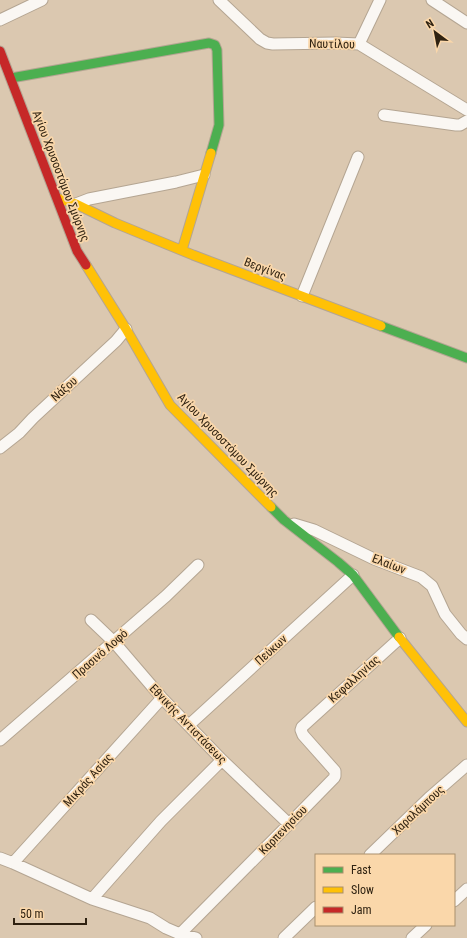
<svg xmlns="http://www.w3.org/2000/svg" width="467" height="938" viewBox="0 0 467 938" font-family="'Roboto Condensed',sans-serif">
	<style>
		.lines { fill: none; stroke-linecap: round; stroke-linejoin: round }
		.street-casing { stroke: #b4a592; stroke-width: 13 }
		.fast-casing { stroke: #b4a592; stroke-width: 11 }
		.slow-casing { stroke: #b4a592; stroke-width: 11 }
		.jam-casing { stroke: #b4a592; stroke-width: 11 }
		.street { stroke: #faf7f3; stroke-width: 11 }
		.fast { stroke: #4caf50; stroke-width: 9 }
		.slow { stroke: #ffc107; stroke-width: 9 }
		.jam { stroke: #c62828; stroke-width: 9 }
		.labels { text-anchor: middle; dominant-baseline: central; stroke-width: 3.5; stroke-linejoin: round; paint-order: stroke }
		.street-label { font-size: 12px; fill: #2f2211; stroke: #fad7aa }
	</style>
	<rect width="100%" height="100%" fill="#dbc8b0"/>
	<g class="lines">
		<defs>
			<path id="street" d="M 219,0 L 260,39 L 267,43 L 273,44 L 335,43 L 359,44 L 467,110
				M 432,0 L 467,23
				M 0,20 L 42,0
				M 359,44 L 380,0
				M 384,115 L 456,125 L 460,125 L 467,121
				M 76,204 L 89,199 L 176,182 L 204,175
				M 302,296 L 358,157
				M 0,448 L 19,433 L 33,418 L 116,341 L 126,329
				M 294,524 L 314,530 L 374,559 L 421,577 L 432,586 L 445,614 L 461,634 L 467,639
				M 91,620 L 114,642 L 162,698 L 222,760 L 289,824
				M 189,725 L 353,575
				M 0,740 L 166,596 L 198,565
				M 370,855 L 429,798 L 467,765
				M 0,858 L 13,863 L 92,899 L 150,918 L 166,928 L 180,934 L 196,938
				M 13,863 L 162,698
				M 92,899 L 161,821 L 222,760
				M 454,901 L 467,889
				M 180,934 L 289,824 L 334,778 L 335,776 L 335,771 L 303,735 L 301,730 L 302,727 L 400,638
				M 284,938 L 316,907
				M 412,938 L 426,925"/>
			<path id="fast" d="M 11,78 L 209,43 L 215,45 L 217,50 L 219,125 L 211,153
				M 381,326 L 467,358
				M 271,507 L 284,520 L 338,562 L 353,575 L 399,637"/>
			<path id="slow" d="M 57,198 L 76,204 L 115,223 L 193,255 L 381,326
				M 182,250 L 211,153
				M 86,265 L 126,329 L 170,405 L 271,507
				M 399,637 L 467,722"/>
			<path id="jam" d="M 0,51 L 77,251 L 86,265"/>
		</defs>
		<use href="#street" class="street-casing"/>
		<use href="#fast" class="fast-casing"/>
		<use href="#slow" class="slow-casing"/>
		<use href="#jam" class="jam-casing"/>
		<use href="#street" class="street"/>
		<use href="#fast" class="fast"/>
		<use href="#slow" class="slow"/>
		<use href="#jam" class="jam"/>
	</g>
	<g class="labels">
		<g class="street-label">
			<text transform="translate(332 44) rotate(1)">Ναυτίλου</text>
			<text transform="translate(61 176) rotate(69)">Αγίου Χρυσοστόμου Σμύρνης</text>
			<text transform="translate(265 269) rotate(21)">Βεργίνας</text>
			<text transform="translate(64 389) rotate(-42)">Νάξου</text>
			<text transform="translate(228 445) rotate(46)">Αγίου Χρυσοστόμου Σμύρνης</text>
			<text transform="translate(389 564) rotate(21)">Ελαίων</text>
			<text transform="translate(271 650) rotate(-42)">Πεύκων</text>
			<text transform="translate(100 654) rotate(-41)">Πρασινό Λοφό</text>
			<text transform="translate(354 679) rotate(-42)">Κεφαλληνίας</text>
			<text transform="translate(188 724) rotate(46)">Εθνικής Αντιστάσεως</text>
			<text transform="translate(88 780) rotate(-48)">Μικράς Ασίας</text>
			<text transform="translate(418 810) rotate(-43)">Χαραλάμπους</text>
			<text transform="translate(283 830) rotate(-46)">Καρπενησίου</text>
		</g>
	</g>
	<rect x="315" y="854" width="140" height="72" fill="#fad7aa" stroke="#a98f6d"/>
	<rect x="323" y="867" width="20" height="6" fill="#4caf50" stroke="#a98f6d"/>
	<text x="351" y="874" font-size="12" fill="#2f2211">Fast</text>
	<rect x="323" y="887" width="20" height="6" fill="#ffc107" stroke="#a98f6d"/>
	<text x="351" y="894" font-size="12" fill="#2f2211">Slow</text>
	<rect x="323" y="907" width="20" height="6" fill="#c62828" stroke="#a98f6d"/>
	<text x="351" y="914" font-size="12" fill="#2f2211">Jam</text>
	<g transform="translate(435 32) rotate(328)" stroke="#fad7aa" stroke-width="3" paint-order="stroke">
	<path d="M0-3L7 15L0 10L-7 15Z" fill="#2f2211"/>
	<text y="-6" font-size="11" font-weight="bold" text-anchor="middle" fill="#2f2211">N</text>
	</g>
	<path d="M14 918v6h72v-6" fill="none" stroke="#2f2211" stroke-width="2"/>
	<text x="20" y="918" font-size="12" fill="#2f2211" stroke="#fad7aa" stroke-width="3" paint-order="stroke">50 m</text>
</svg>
